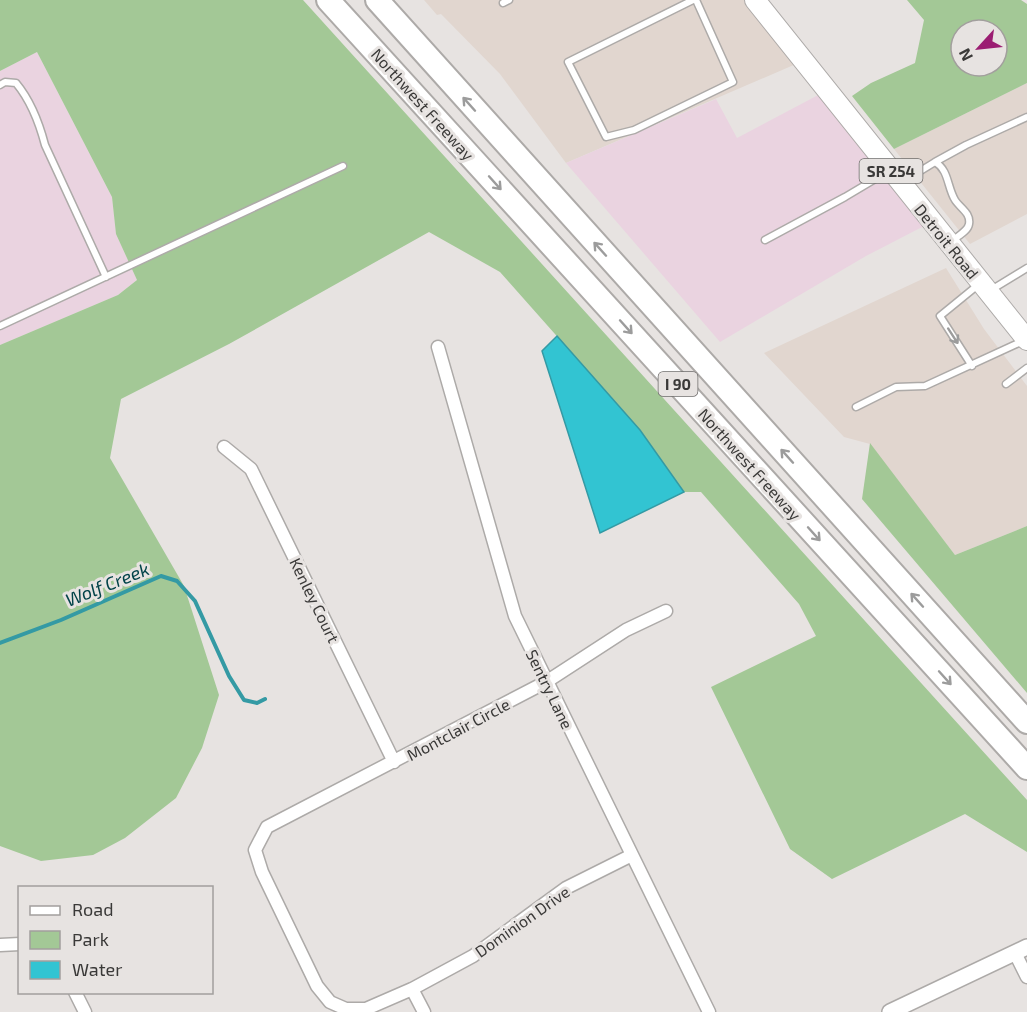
<svg xmlns="http://www.w3.org/2000/svg" width="1027" height="1012" viewBox="0 0 1027 1012" font-family="'Exo 2',sans-serif">
	<style>
		.built { fill: #e1d6cf }
		.industrial { fill: #ead3e0 }
		.green { fill: #a3c896; fill-rule: evenodd }
		.water { fill: #32c4d2; stroke: #349aa4; stroke-width: 1.5 }
		.lines { fill: none; stroke-linecap: round; stroke-linejoin: round }
		.stream { stroke: #349aa4; stroke-width: 4 }
		.service-casing { stroke: #adaaa8; stroke-width: 9 }
		.minor-casing { stroke: #adaaa8; stroke-width: 15 }
		.tertiary-casing { stroke: #adaaa8; stroke-width: 18 }
		.primary-casing { stroke: #adaaa8; stroke-width: 22 }
		.motorway-casing { stroke: #adaaa8; stroke-width: 26 }
		.service { stroke: #fff; stroke-width: 6 }
		.minor { stroke: #fff; stroke-width: 12 }
		.tertiary { stroke: #fff; stroke-width: 15 }
		.primary { stroke: #fff; stroke-width: 20 }
		.motorway { stroke: #fff; stroke-width: 22 }
		.oneway { stroke: #9c9c9c }
		.labels { text-anchor: middle; dominant-baseline: central; stroke-width: 6; stroke-linejoin: round; paint-order: stroke }
		.shield { fill: #e7e3e1; stroke: #6e6c6b; stroke-width: 1.5 }
		.shield-label { font-size: 15px; font-weight: bold; fill: #3a3938 }
		.street-label { font-size: 16px; fill: #3a3938; stroke: #e7e3e1 }
		.water-label { font-size: 18px; font-style: italic; fill: #004248; stroke: #e7e3e1 }
	</style>
	<rect width="100%" height="100%" fill="#e7e3e1"/>
	<path class="built" d="M 424,0 L 746,0 L 796,64 L 566,163 L 500,74 L 441,14 L 437,15 Z
		M 1027,83 L 1027,214 L 970,244 L 894,149 Z
		M 946,268 L 984,329 L 1027,386 L 1027,526 L 955,555 L 870,444 L 844,437 L 764,353 Z"/>
	<path class="industrial" d="M 37,52 L 112,197 L 116,234 L 137,280 L 118,295 L 0,345 L 0,71 Z
		M 822,93 L 926,225 L 866,256 L 720,342 L 566,163 L 716,99 L 737,138 Z"/>
	<path class="green" d="M 0,0 L 303,0 L 1027,800 L 1027,852 L 965,814 L 832,879 L 790,849 L 711,687 L 816,636 L 799,604 L 701,492 L 684,492 L 640,430 L 500,272 L 429,232 L 229,344 L 121,399 L 110,458 L 184,586 L 219,695 L 202,748 L 176,798 L 125,838 L 93,855 L 41,861 L 0,846 L 0,345 L 118,295 L 137,280 L 116,234 L 112,197 L 37,52 L 0,71 Z
		M 907,0 L 1021,0 L 1027,4 L 1027,83 L 894,149 L 852,96 L 871,83 L 915,63 L 924,20 ZM 961,30 L 997,30 L 997,66 L 961,66 Z
		M 870,443 L 955,555 L 1027,526 L 1027,693 L 862,499 Z"/>
	<path class="water" d="M 557,336 L 640,430 L 684,492 L 600,533 L 542,351 Z"/>
	<g class="lines">
		<path class="stream" d="M 0,643 L 61,620 L 161,576 L 177,581 L 195,601 L 229,676 L 244,700 L 257,703 L 265,699"/>
		<defs>
			<path id="service" d="M 693,0 L 568,62 L 606,137 L 634,130 L 733,82 L 696,0
				M 503,3 L 509,0
				M 0,85 L 5,82 L 16,83 C 31,101 39,122 45,145 L 106,277
				M 935,162 L 966,145 L 1027,117
				M 904,181 L 935,162 C 949,170 947,187 955,200 C 960,208 971,213 969,224 C 968,231 958,236 952,241
				M 765,240 L 845,197 L 887,172
				M 991,290 L 1027,268
				M 0,326 L 343,166
				M 972,366 L 940,316 L 978,285
				M 1006,384 L 1027,368
				M 856,407 L 896,387 L 925,386 L 1023,341"/>
			<path id="minor" d="M 438,347 L 515,616 L 709,1012
				M 224,447 L 251,469 L 394,762
				M 632,855 L 566,888 L 473,956 L 412,989 L 366,1009 L 346,1009 L 330,1002 L 317,986 L 262,872 L 255,850 L 267,827 L 546,682 L 626,630 L 666,611
				M 0,945 L 20,944
				M 1015,953 L 1027,977
				M 412,989 L 424,1012
				M 75,992 L 85,1012"/>
			<path id="tertiary" d="M 890,1012 L 1027,947"/>
			<path id="primary" d="M 755,0 L 1027,340"/>
			<path id="motorway" d="M 328,0 L 1027,768
				M 377,0 L 1027,722"/>
		</defs>
		<use href="#service" class="service-casing"/>
		<use href="#minor" class="minor-casing"/>
		<use href="#tertiary" class="tertiary-casing"/>
		<use href="#primary" class="primary-casing"/>
		<use href="#motorway" class="motorway-casing"/>
		<use href="#service" class="service"/>
		<use href="#minor" class="minor"/>
		<use href="#tertiary" class="tertiary"/>
		<use href="#primary" class="primary"/>
		<use href="#motorway" class="motorway"/>
	</g>
	<defs><path id="oneway-shaft" d="M-6 0H5M1.5-3L5.5 0L1.5 3" fill="none" stroke-width="1.6" stroke-linecap="round" stroke-linejoin="round" transform="scale(1.5)"/></defs>
	<g class="oneway">
		<use href="#oneway-shaft" transform="translate(469 104) rotate(-132)"/>
		<use href="#oneway-shaft" transform="translate(495 183) rotate(48)"/>
		<use href="#oneway-shaft" transform="translate(600 249) rotate(-132)"/>
		<use href="#oneway-shaft" transform="translate(626 327) rotate(48)"/>
		<use href="#oneway-shaft" transform="translate(953 336) rotate(57)"/>
		<use href="#oneway-shaft" transform="translate(787 456) rotate(-132)"/>
		<use href="#oneway-shaft" transform="translate(814 534) rotate(48)"/>
		<use href="#oneway-shaft" transform="translate(917 600) rotate(-132)"/>
		<use href="#oneway-shaft" transform="translate(945 678) rotate(48)"/>
	</g>
	<g class="labels">
		<g class="shield">
			<rect x="859.5" y="159" width="63" height="24" rx="4.5"/>
			<rect x="658.5" y="372" width="39" height="24" rx="4.5"/>
		</g>
		<g class="shield-label">
			<text x="891" y="171">SR 254</text>
			<text x="678" y="384">I 90</text>
		</g>
		<g class="street-label">
			<text transform="translate(423 104) rotate(48)">Northwest Freeway</text>
			<text transform="translate(947 241) rotate(51)">Detroit Road</text>
			<text transform="translate(750 464) rotate(48)">Northwest Freeway</text>
			<text transform="translate(315 600) rotate(64)">Kenley Court</text>
			<text transform="translate(550 689) rotate(64)">Sentry Lane</text>
			<text transform="translate(458 729) rotate(-28)">Montclair Circle</text>
			<text transform="translate(522 921) rotate(-35)">Dominion Drive</text>
		</g>
		<g class="water-label">
			<text transform="translate(107 584) rotate(-22)">Wolf Creek</text>
		</g>
	</g>
	<rect x="18" y="886" width="195" height="108" fill="#e7e3e1" stroke="#a29f9d" stroke-width="1.5"/>
	<rect x="30" y="906" width="30" height="9" fill="#ffffff" stroke="#a29f9d" stroke-width="1.5"/>
	<text x="72" y="916" font-size="18" fill="#3a3938">Road</text>
	<rect x="30" y="931" width="30" height="18" fill="#a3c896" stroke="#a29f9d" stroke-width="1.5"/>
	<text x="72" y="946" font-size="18" fill="#3a3938">Park</text>
	<rect x="30" y="961" width="30" height="18" fill="#32c4d2" stroke="#a29f9d" stroke-width="1.5"/>
	<text x="72" y="976" font-size="18" fill="#3a3938">Water</text>
	<g transform="translate(979 48) rotate(243)"><circle r="28" fill="#e7e3e1" stroke="#a29f9d" stroke-width="1.5"/>
	<path d="M0-4.5L10 22L0 15L-10 22Z" fill="#9b1d72"/>
	<text y="-9" font-size="16" font-weight="bold" text-anchor="middle" fill="#3a3938">N</text>
	</g>
</svg>
